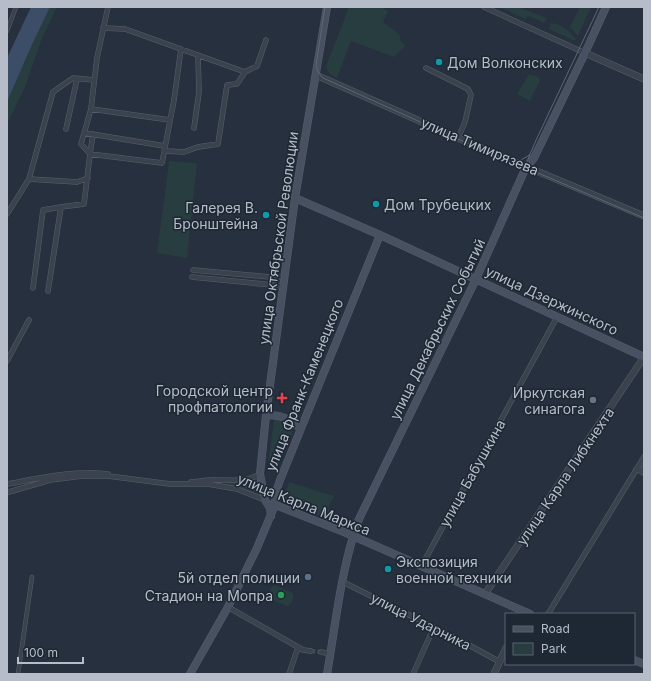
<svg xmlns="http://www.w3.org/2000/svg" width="651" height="681" viewBox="0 0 651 681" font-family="Inter,sans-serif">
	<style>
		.green { fill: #283d3f }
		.water { fill: #3c4e67 }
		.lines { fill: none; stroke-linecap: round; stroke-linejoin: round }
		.minor-tunnel { stroke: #3c4553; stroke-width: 4.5; stroke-dasharray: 4.5 2; stroke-linecap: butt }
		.pedestrian-casing { stroke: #57606c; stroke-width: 4.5 }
		.minor-casing { stroke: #57606c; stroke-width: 5.5 }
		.tertiary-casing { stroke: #57606c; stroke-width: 7 }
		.secondary-casing { stroke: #57606c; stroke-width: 8 }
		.pedestrian { stroke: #3a424e; stroke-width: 3.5 }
		.minor { stroke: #3a424e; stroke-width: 4.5 }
		.tertiary { stroke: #3a424e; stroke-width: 6 }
		.secondary { stroke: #485161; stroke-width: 7 }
		.tram { stroke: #5c6675; stroke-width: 1 }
		.culture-dot { fill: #0f9aa8; stroke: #1e2734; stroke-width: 1.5 }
		.health-dot { fill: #e0444e; stroke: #1e2734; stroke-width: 1.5 }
		.worship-dot { fill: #6b7280; stroke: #1e2734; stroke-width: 1.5 }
		.service-dot { fill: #5c6f8a; stroke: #1e2734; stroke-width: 1.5 }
		.leisure-dot { fill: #2e9e5b; stroke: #1e2734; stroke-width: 1.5 }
		.labels { text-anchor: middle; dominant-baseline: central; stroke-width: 3; stroke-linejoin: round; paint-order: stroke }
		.poi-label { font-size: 14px; fill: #b6bdc9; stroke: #1e2734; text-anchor: end }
		.street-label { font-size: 14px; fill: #b6bdc9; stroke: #1e2734 }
	</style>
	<rect width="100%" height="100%" fill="#26303e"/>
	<path class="green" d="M 50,7 L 57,7 L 41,41 L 25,87 L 7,124 L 7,102 L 30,49 Z
		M 349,7 L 384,7 L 384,9 L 388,11 L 383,22 L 400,35 L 400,40 L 405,46 L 394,57 L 351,41 L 337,78 C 331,75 327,73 326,66 Z
		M 499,7 L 518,7 L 547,18 L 544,23 L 529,16 L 525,19 Z
		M 580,7 L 591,7 L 578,36 L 570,27 Z
		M 551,23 C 561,23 570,32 576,39 L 575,41 L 549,29 Z
		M 529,74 L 539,77 L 540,80 L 530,101 L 517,94 Z
		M 169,161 L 197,163 L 187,258 L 157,253 Z
		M 279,419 L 291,424 L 294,428 L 278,467 L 268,464 L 274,420 Z
		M 258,476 L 262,497 L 221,484 L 251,481 Z
		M 289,482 L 334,496 L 328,508 L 331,510 L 326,519 L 283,499 Z
		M 275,585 L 293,593 C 294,598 293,604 287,606 L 270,599 C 269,594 269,587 275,585 Z"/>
	<path class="water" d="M 31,7 L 50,7 L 30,49 L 7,102 L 7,58 Z"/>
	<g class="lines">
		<path class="minor-tunnel" d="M 311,651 L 321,652"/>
		<defs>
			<path id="pedestrian" d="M 7,31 L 16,7
				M 642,468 L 644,469
				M 18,674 L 32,577"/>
			<path id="minor" d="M 484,7 L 585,53
				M 103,28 L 125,29 L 245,72 L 257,66 L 266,40
				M 426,68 L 468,89 L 471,95 L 465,122 L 458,138
				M 91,109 L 170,120
				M 194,128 L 199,92 L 198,55
				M 66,129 L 77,79
				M 85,133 L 165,146
				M 93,134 L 90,154 L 162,163 L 174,100 L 181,49
				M 165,151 L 184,152 L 198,147 L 218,144 L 227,85 L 237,84 L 245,72
				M 88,178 L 77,182 L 29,179 L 53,92 L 73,78 L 94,80
				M 7,214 L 29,179
				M 193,270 L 270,277 L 284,277
				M 192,277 L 283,286
				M 33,288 L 43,210 L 61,207
				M 48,291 L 61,207 L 84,204 L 90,154 L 81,144 L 91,109 L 97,58 L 108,7
				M 7,361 L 29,320
				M 636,469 L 644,473
				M 191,482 C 198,482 204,480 210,480 C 229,479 243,484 260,474
				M 7,484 C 41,478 74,470 108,474
				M 9,492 L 50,480 L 82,476 L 108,476 L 170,484 L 208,484 L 225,487 L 237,489 L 265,500
				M 421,567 L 557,317
				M 343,582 L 467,644 L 500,662
				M 228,607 L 303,650 L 311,651
				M 548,614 L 644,457
				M 321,652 L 331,654
				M 289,674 L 298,647
				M 413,674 L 434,627"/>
			<path id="tertiary" d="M 585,53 L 644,79
				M 316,75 L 458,138 L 644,216
				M 485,594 L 644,357
				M 494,674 L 506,648"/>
			<path id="secondary" d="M 295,198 L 380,235 L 644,357
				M 266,415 C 280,415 291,418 300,429
				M 273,504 L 344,532 L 530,614
				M 271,516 L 270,508 L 265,500 L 260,474 L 266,415 L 295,198 L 327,7
				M 634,660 L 644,664
				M 190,674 L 228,607 L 257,548 L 275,505 L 276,492 L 280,480 L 380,235
				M 327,674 C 336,622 341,568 359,519 L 476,279 L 526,167 L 534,158 L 585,53 L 606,7"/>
		</defs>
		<use href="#pedestrian" class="pedestrian-casing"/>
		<use href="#minor" class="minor-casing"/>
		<use href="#tertiary" class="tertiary-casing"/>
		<use href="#secondary" class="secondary-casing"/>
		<use href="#pedestrian" class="pedestrian"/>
		<use href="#minor" class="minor"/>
		<use href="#tertiary" class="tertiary"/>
		<use href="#secondary" class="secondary"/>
		<path class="tram" d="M 325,7 L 316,65 L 318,72 L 323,78 L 458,139 L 644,218
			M 528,159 L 537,138 L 599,7
			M 514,161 L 519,163 L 519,161 L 528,156 L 530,154"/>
	</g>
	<g class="culture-dot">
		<circle cx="439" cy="62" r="4"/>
		<circle cx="376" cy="204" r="4"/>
		<circle cx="266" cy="215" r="4"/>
		<circle cx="388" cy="569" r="4"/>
	</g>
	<path class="health-dot" d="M280 392h4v4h4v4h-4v4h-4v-4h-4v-4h4z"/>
	<circle class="worship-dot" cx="593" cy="400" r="4"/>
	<circle class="service-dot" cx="308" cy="577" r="4"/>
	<circle class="leisure-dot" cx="281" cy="595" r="4"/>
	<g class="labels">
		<g class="poi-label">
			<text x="447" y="62" text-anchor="start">Дом Волконских</text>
			<text x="384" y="204" text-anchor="start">Дом Трубецких</text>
			<text x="258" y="207">Галерея В.<tspan x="258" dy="16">Бронштейна</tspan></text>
			<text x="273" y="390">Городской центр<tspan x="273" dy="16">профпатологии</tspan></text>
			<text x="585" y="392">Иркутская<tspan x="585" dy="16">синагога</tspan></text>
			<text x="396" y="561" text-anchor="start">Экспозиция<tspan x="396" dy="16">военной техники</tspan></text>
			<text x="300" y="577">5й отдел полиции</text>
			<text x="273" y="595">Стадион на Мопра</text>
		</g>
		<g class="street-label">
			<text transform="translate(480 146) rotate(23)">улица Тимирязева</text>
			<text transform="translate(278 238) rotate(-82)">улица Октябрьской Революции</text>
			<text transform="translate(552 300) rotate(25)">улица Дзержинского</text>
			<text transform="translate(437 329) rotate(-64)">улица Декабрьских Событий</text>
			<text transform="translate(304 385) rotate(-68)">улица Франк-Каменецкого</text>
			<text transform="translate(472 473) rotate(-61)">улица Бабушкина</text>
			<text transform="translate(565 476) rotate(-56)">улица Карла Либкнехта</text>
			<text transform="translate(304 504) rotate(22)">улица Карла Маркса</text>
			<text transform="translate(421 621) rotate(27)">улица Ударника</text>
		</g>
	</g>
	<rect width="651" height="681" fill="none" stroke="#b6bdc9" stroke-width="16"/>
	<rect x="505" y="613" width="130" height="52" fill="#1e2734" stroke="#5b6370"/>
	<rect x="513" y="626" width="20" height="6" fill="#485161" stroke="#5b6370"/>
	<text x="541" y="633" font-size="12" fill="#b6bdc9">Road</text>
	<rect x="513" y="643" width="20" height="12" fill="#283d3f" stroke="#5b6370"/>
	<text x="541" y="653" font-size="12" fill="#b6bdc9">Park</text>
	<path d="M18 657v6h65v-6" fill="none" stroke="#b6bdc9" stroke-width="2"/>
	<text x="24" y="657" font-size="12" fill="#b6bdc9" stroke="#1e2734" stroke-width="3" paint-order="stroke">100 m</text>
</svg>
